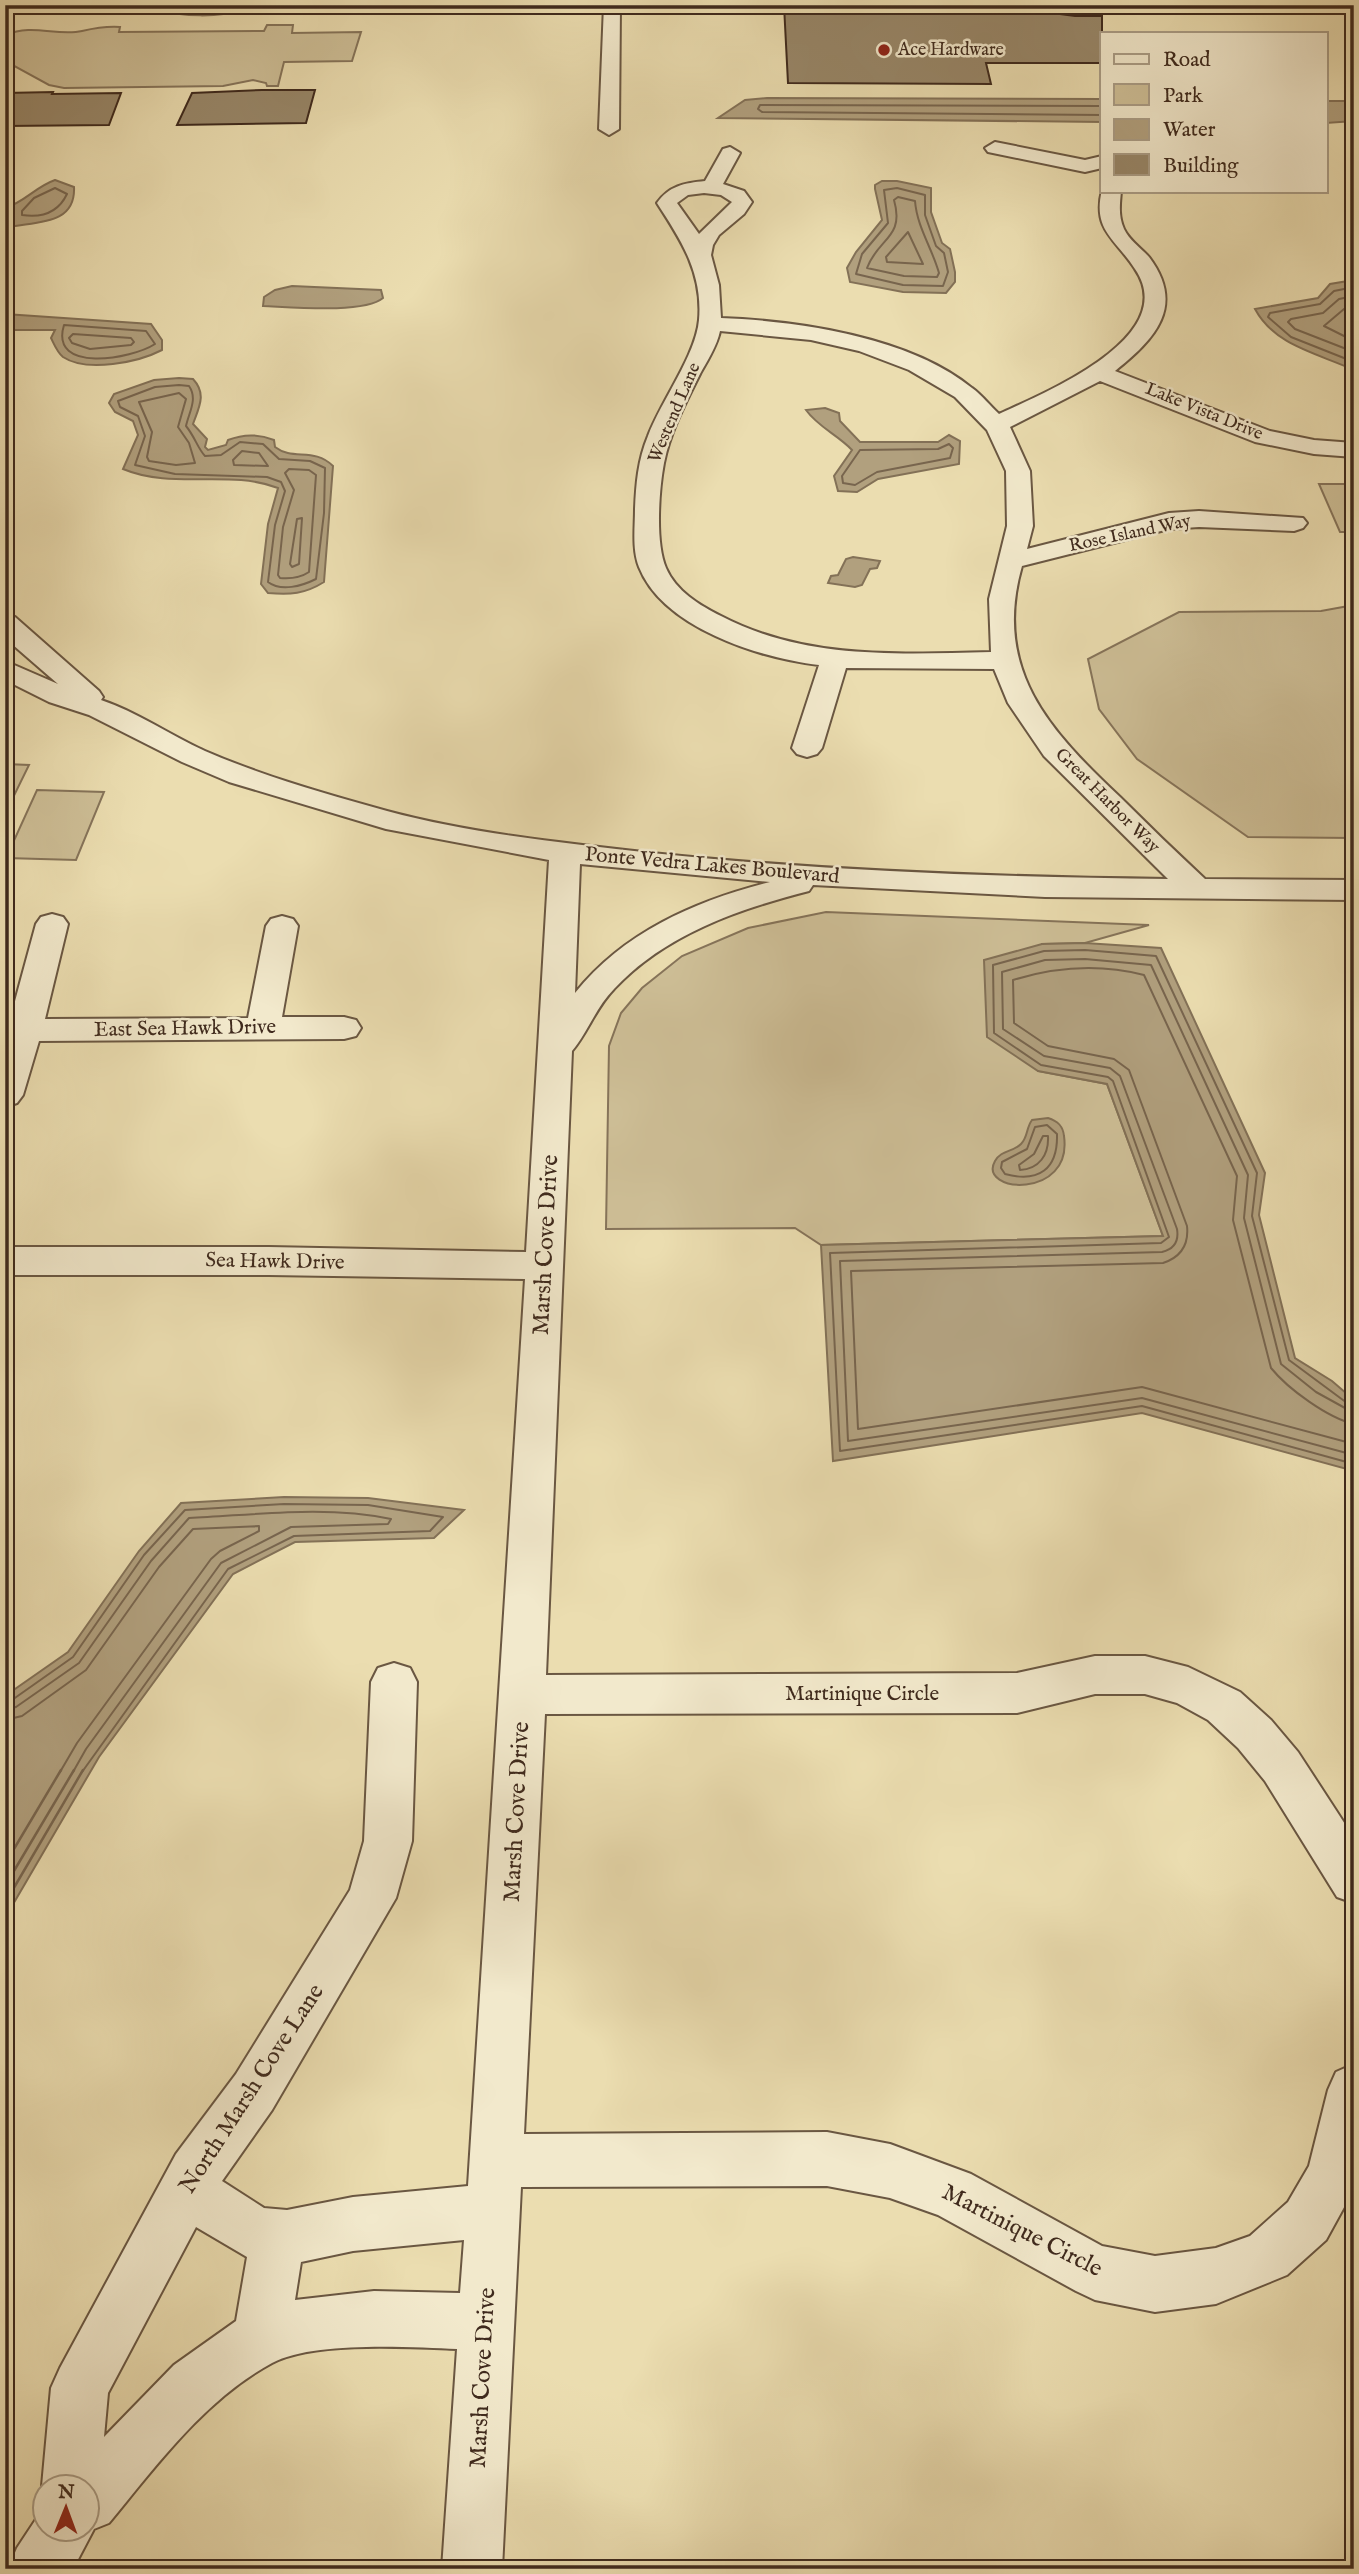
<svg xmlns="http://www.w3.org/2000/svg" width="1359" height="2574" viewBox="0 0 1359 2574" font-family="'IM FELL English',serif">
	<style>
		.green { fill: #cebf97; stroke: #86745a; stroke-width: 2 }
		.water { fill: #b1a07e; stroke: #837157; stroke-width: 2 }
		.lines { fill: none; stroke-linecap: round; stroke-linejoin: round }
		.shore-far1 { stroke: #78654e; stroke-width: 2 }
		.shore { stroke: #78654e; stroke-width: 2.5 }
		.building { fill: #988769; stroke: #3f2a1d; stroke-width: 2 }
		.minor-casing { stroke: #6a5742; stroke-width: 4 }
		.minor { fill: #f2e9cc; fill-rule: evenodd }
		.poi-dot { fill: #8f2418; stroke: #f2e9cc; stroke-width: 2.5 }
		.labels { text-anchor: middle; dominant-baseline: central; stroke-width: 5; stroke-linejoin: round; paint-order: stroke }
		.far-poi-label { font-size: 18px; fill: #3f2a1d; stroke: #f2e9cc; text-anchor: start }
		.far-street-label { font-size: 18px; fill: #3f2a1d; stroke: #f2e9cc }
		.street-label { font-size: 21px; fill: #3f2a1d; stroke: #f2e9cc }
		.near-street-label { font-size: 24px; fill: #3f2a1d; stroke: #f2e9cc }
	</style>
	<rect width="100%" height="100%" fill="#ebddb0"/>
	<filter id="stains"><feTurbulence type="fractalNoise" baseFrequency=".00286" numOctaves="4"/><feColorMatrix values="0 0 0 0 .2 0 0 0 0 .09 0 0 0 0 .02 0 0 0 .5 -.17"/></filter>
	<radialGradient id="worn" r=".72"><stop offset=".6" stop-color="#630" stop-opacity="0"/><stop offset="1" stop-color="#630" stop-opacity=".3"/></radialGradient>
	<path class="green" d="M 160,5 L 219,5 L 242,9 C 220,18 182,17 157,9 Z
		M 267,25 L 293,25 L 292,33 L 361,32 L 352,61 L 284,62 L 278,86 L 267,86 L 266,83 L 253,80 L 223,86 L 64,88 L 49,85 L 5,61 L 6,35 C 32,23 58,37 82,31 C 95,28 106,26 120,27 L 119,32 L 264,31 Z
		M 1319,484 L 1354,484 L 1354,532 L 1340,532 Z
		M 1354,605 L 1354,838 L 1248,837 L 1137,759 L 1099,709 L 1088,659 L 1179,612 L 1321,611 Z
		M 5,764 L 29,765 L 5,814 Z
		M 37,790 L 104,792 L 76,860 L 6,858 Z
		M 826,912 L 1149,925 L 1085,943 L 1042,944 L 1038,1071 L 1107,1084 L 1163,1236 L 821,1245 L 795,1228 L 606,1229 L 609,1046 L 621,1013 L 642,988 L 682,956 L 748,928 Z"/>
	<path class="water" d="M 767,98 L 1102,99 L 1102,122 L 718,118 L 745,100 Z
		M 1326,101 L 1354,101 L 1354,121 L 1326,123 Z
		M 55,180 L 74,187 C 76,227 33,221 5,228 L 5,208 C 25,202 35,187 55,180 Z
		M 882,181 L 897,181 L 931,188 L 931,212 L 942,243 L 950,249 L 955,272 L 955,282 L 946,293 L 903,292 L 850,282 L 847,268 L 856,252 L 882,220 L 875,189 L 875,185 Z
		M 1354,280 L 1354,370 C 1317,353 1275,346 1255,309 L 1318,298 L 1330,284 Z
		M 292,286 L 381,290 L 383,298 C 364,314 290,307 263,306 L 264,297 L 275,290 Z
		M 5,314 L 151,324 L 162,340 L 162,350 C 139,362 87,373 63,357 C 57,352 54,344 51,338 L 55,330 L 5,330 Z
		M 179,378 L 193,379 C 207,394 199,407 193,424 L 207,439 L 205,447 L 208,450 L 226,445 L 228,440 C 243,434 259,434 274,440 L 275,447 C 293,461 314,447 333,466 L 324,582 C 305,594 290,595 268,593 L 261,584 L 268,524 L 278,488 C 229,469 173,490 123,469 L 138,435 L 133,421 L 115,412 L 109,403 L 114,394 L 154,380 Z
		M 825,408 L 839,413 L 840,421 L 860,442 L 938,442 L 949,435 L 960,441 L 959,464 L 878,479 L 857,492 L 838,491 L 834,476 L 852,450 C 838,435 818,427 806,410 Z
		M 853,557 L 880,561 L 877,568 L 870,569 L 862,585 L 855,587 L 828,583 L 831,576 L 838,575 L 846,559 Z
		M 1085,943 L 1161,948 L 1265,1173 L 1259,1215 L 1295,1358 L 1332,1381 L 1354,1400 L 1354,1471 L 1142,1413 L 833,1461 L 821,1245 L 1163,1236 L 1107,1084 L 1038,1071 L 987,1037 L 984,960 L 1042,944 Z
		M 1048,1118 C 1058,1121 1063,1126 1064,1136 C 1073,1200 977,1193 995,1161 C 1001,1150 1013,1152 1021,1144 C 1028,1137 1026,1128 1032,1120 Z
		M 284,1497 L 368,1498 L 464,1510 L 434,1538 L 295,1542 L 233,1574 L 99,1757 L 5,1918 L 5,1696 L 68,1652 L 139,1551 L 181,1503 Z"/>
	<g class="lines">
		<path class="shore-far1" d="M 1102,106 L 760,105 L 758,109 L 762,112 L 1102,115
			M 55,188 L 67,194 C 58,213 42,218 22,215 L 22,211 L 34,198 Z
			M 897,188 L 925,195 L 925,215 L 936,246 L 944,253 L 948,272 L 943,286 L 903,285 L 856,274 L 862,254 L 888,223 L 884,190 Z
			M 898,197 L 915,201 C 917,227 932,248 939,273 L 937,277 L 904,276 L 867,268 C 878,238 905,238 894,200 Z
			M 908,232 L 923,264 L 887,262 L 886,257 Z
			M 1354,287 L 1334,291 L 1320,304 L 1270,313 L 1268,317 L 1291,337 L 1354,362
			M 1354,296 L 1339,299 L 1323,313 L 1291,319 L 1288,322 L 1295,329 L 1354,352
			M 1354,307 L 1344,309 L 1324,326 L 1354,341
			M 64,325 L 146,331 L 155,344 C 132,359 49,374 64,325 Z
			M 73,334 L 131,338 L 134,342 L 131,345 L 90,349 L 72,343 L 69,338 Z
			M 179,385 L 189,386 C 198,399 189,412 186,426 C 195,437 198,449 205,456 L 221,455 L 240,442 L 263,444 L 279,459 L 310,461 L 325,468 L 324,513 L 316,579 C 302,586 281,592 268,582 L 275,525 L 285,491 L 281,482 L 267,477 L 175,474 L 135,465 L 145,436 L 138,416 L 120,407 L 118,401 L 155,387 Z
			M 179,393 L 186,399 L 178,427 L 189,443 L 195,463 L 176,465 L 149,461 L 147,457 L 152,432 L 139,402 Z
			M 949,444 L 953,448 L 950,458 L 877,472 L 855,485 L 843,483 L 842,476 L 860,450 L 938,449 Z
			M 242,451 L 259,453 L 268,466 L 234,465 L 233,460 Z
			M 289,469 L 309,470 L 316,475 L 309,572 C 300,578 291,579 280,578 L 278,575 L 283,527 L 294,490 L 285,473 Z
			M 302,518 L 299,564 L 292,567 L 290,564 L 297,519 Z
			M 1047,1125 L 1057,1134 C 1058,1169 1039,1183 1005,1174 L 1001,1168 L 1002,1162 L 1027,1149 L 1035,1127 Z
			M 1043,1136 L 1048,1136 C 1049,1155 1039,1169 1020,1170 L 1019,1165 L 1034,1154 Z
			M 1354,1405 L 1347,1403 L 1289,1360 L 1252,1216 L 1257,1173 L 1156,956 L 1085,950 L 1044,951 L 993,965 L 994,1033 L 1041,1065 L 1108,1077 L 1113,1081 L 1169,1237 L 1161,1243 L 830,1253 L 840,1451 L 1142,1406 L 1354,1464
			M 1354,1413 L 1316,1392 L 1281,1364 L 1244,1218 L 1248,1175 L 1151,965 L 1085,959 L 1045,960 L 1002,972 L 1003,1029 L 1044,1056 L 1110,1068 L 1120,1076 L 1177,1229 C 1179,1241 1174,1249 1162,1252 L 840,1261 L 848,1441 L 1142,1398 L 1354,1455
			M 1354,1424 C 1328,1418 1288,1389 1271,1368 L 1233,1220 L 1237,1176 L 1144,975 C 1101,964 1055,967 1013,980 L 1014,1023 L 1048,1046 L 1114,1059 L 1129,1070 L 1187,1226 C 1189,1245 1181,1257 1163,1263 L 851,1271 L 858,1429 L 1142,1387 L 1354,1444
			M 5,1701 L 12,1700 L 73,1657 L 144,1555 L 185,1510 L 284,1504 L 368,1505 L 443,1517 L 430,1531 L 294,1536 L 228,1569 L 82,1772
			M 5,1710 L 16,1707 L 79,1663 L 151,1561 L 189,1518 C 255,1515 326,1505 391,1519 L 388,1524 L 291,1527 L 221,1563 L 86,1749 L 73,1772
			M 5,1720 L 22,1716 L 86,1670 L 159,1567 L 193,1529 L 259,1526 L 259,1531 L 220,1551 L 211,1559 L 77,1743 L 60,1772"/>
		<path class="shore" d="M 5,1864 L 61,1770
			M 5,1886 L 74,1770
			M 5,1903 L 83,1770"/>
	</g>
	<path class="building" d="M 784,5 L 998,6 L 1075,16 L 1102,16 L 1102,63 L 986,63 L 991,84 L 788,83 Z
		M 262,90 L 315,90 L 306,123 L 177,125 L 192,93 Z
		M 53,92 L 52,94 L 121,93 L 109,125 L 5,126 L 5,93 Z"/>
	<g class="lines">
		<defs>
			<path id="minor" d="M 604,5 L 620,5 L 619,129 L 609,135 L 599,129 Z
				M 995,142 L 1085,160 L 1102,156 L 1102,168 L 1085,172 L 988,152 L 985,148 Z
				M 730,147 L 740,153 L 723,184 L 744,191 L 752,202 L 744,214 L 719,235 L 713,245 L 711,255 L 719,285 L 721,318 C 799,321 910,337 972,388 C 982,395 990,406 999,414 C 1044,393 1182,337 1135,269 C 1116,239 1092,231 1102,190 L 1121,191 C 1120,203 1118,216 1124,229 C 1129,240 1141,248 1149,257 C 1186,306 1155,339 1115,371 L 1270,431 L 1314,440 L 1354,443 L 1354,457 L 1314,454 L 1255,442 L 1100,381 L 1010,427 L 1030,471 L 1033,526 L 1027,549 L 1169,513 L 1199,511 L 1303,518 L 1307,523 L 1303,528 L 1294,531 L 1199,527 L 1169,529 L 1022,566 C 992,670 1050,731 1120,797 C 1148,825 1176,852 1205,879 L 1354,880 L 1354,900 L 1045,897 L 813,885 L 809,891 C 739,909 665,934 614,989 C 596,1007 588,1032 572,1051 L 546,1675 L 1017,1673 L 1095,1656 L 1145,1656 L 1188,1667 L 1240,1692 L 1271,1720 L 1298,1752 L 1354,1838 L 1354,1903 L 1337,1897 L 1265,1781 L 1238,1748 L 1208,1720 L 1177,1703 L 1145,1694 L 1095,1694 L 1017,1713 L 545,1714 L 524,2134 L 827,2132 L 890,2144 L 971,2174 L 1102,2246 L 1155,2256 L 1216,2248 L 1250,2236 L 1288,2202 L 1309,2166 L 1328,2090 L 1336,2072 L 1354,2064 L 1354,2189 L 1326,2240 L 1287,2275 L 1216,2304 L 1155,2312 L 1095,2300 L 1076,2291 L 938,2215 L 890,2198 L 827,2186 L 521,2187 L 502,2569 L 442,2569 L 457,2349 C 409,2347 313,2341 272,2363 C 205,2399 156,2466 109,2523 L 94,2529 L 73,2569 L 8,2569 L 17,2548 L 44,2507 L 46,2528 L 88,2528 L 88,2486 L 46,2486 L 46,2495 L 42,2486 L 51,2388 L 60,2368 L 176,2154 L 236,2074 L 350,1890 L 364,1841 L 371,1682 L 378,1668 L 394,1663 L 410,1668 L 417,1682 L 412,1841 L 396,1898 L 272,2110 L 222,2181 L 264,2208 L 287,2210 L 353,2197 L 468,2186 L 525,1279 L 269,1275 L 5,1275 L 5,1247 L 269,1247 L 526,1252 L 549,860 L 386,829 L 229,782 L 182,762 L 89,715 L 49,702 L 5,680 L 5,661 L 58,684 L 5,638 L 5,615 L 15,617 L 99,691 L 103,697 L 101,700 C 137,712 170,735 205,751 C 263,776 325,794 387,811 C 473,834 564,843 652,853 C 823,871 996,877 1168,879 L 1044,756 L 1008,703 L 994,669 L 846,668 L 822,748 L 817,754 L 807,757 L 797,754 L 792,748 L 819,665 C 760,658 663,628 639,567 C 632,549 635,528 635,509 C 636,484 638,460 648,436 C 661,401 696,355 699,320 C 703,273 681,240 657,203 C 669,186 684,183 705,181 L 723,149 ZM 704,193 L 721,195 L 732,202 L 699,234 L 677,203 L 688,195 ZM 720,331 L 811,340 L 859,351 L 909,370 L 955,397 L 987,430 L 1006,471 L 1007,526 L 989,599 L 991,652 C 898,654 805,660 721,616 C 699,605 676,591 666,568 C 655,542 659,490 664,463 C 670,432 686,402 700,374 C 707,361 717,346 720,331 ZM 580,864 L 770,882 C 695,901 624,932 575,993 ZM 196,2227 L 247,2257 L 236,2321 L 174,2365 L 104,2437 L 108,2393 ZM 464,2240 L 460,2293 L 374,2291 L 295,2300 L 301,2262 L 353,2251 Z
				M 52,914 L 63,917 L 68,924 L 45,1019 L 248,1018 L 266,926 L 271,919 L 282,916 L 293,919 L 298,926 L 282,1017 L 344,1017 L 356,1020 L 361,1028 L 356,1036 L 344,1039 L 39,1041 L 23,1095 L 17,1103 L 5,1107 L 5,1038 L 36,924 L 41,917 Z"/>
		</defs>
		<use href="#minor" class="minor-casing"/>
		<use href="#minor" class="minor"/>
	</g>
	<circle class="poi-dot" cx="884" cy="50" r="7"/>
	<g class="labels">
		<g class="far-poi-label">
			<text x="898" y="50">Ace Hardware</text>
		</g>
		<g class="far-street-label">
			<text transform="translate(1204 412) rotate(22)">Lake Vista Drive</text>
			<text transform="translate(675 413) rotate(-67)">Westend Lane</text>
			<text transform="translate(1130 534) rotate(-12)">Rose Island Way</text>
			<text transform="translate(1107 801) rotate(45)">Great Harbor Way</text>
		</g>
		<g class="street-label">
			<text transform="translate(712 866) rotate(5)">Ponte Vedra Lakes Boulevard</text>
			<text transform="translate(185 1029) rotate(-1)">East Sea Hawk Drive</text>
			<text transform="translate(275 1262) rotate(1)">Sea Hawk Drive</text>
			<text x="862" y="1694">Martinique Circle</text>
		</g>
		<g class="near-street-label">
			<text transform="translate(546 1245) rotate(-87)">Marsh Cove Drive</text>
			<text transform="translate(517 1812) rotate(-87)">Marsh Cove Drive</text>
			<text transform="translate(252 2089) rotate(-57)">North Marsh Cove Lane</text>
			<text transform="translate(1022 2231) rotate(27)">Martinique Circle</text>
			<text transform="translate(483 2378) rotate(-87)">Marsh Cove Drive</text>
		</g>
	</g>
	<rect width="1359" height="2574" fill="none" stroke="#ebddb0" stroke-width="28"/>
	<rect x="7" y="7" width="1345" height="2560" fill="none" stroke="#3f2a1d" stroke-width="3.5"/>
	<rect x="14" y="14" width="1331" height="2546" fill="none" stroke="#3f2a1d" stroke-width="2"/>
	<rect x="1100" y="32" width="228" height="161" fill="#f2e9cc" stroke="#aa9d86" stroke-width="2"/>
	<rect x="1114" y="54" width="35" height="10" fill="#f2e9cc" stroke="#aa9d86" stroke-width="2"/>
	<text x="1163" y="66" font-size="21" fill="#3f2a1d">Road</text>
	<rect x="1114" y="84" width="35" height="21" fill="#cebf97" stroke="#aa9d86" stroke-width="2"/>
	<text x="1163" y="102" font-size="21" fill="#3f2a1d">Park</text>
	<rect x="1114" y="119" width="35" height="21" fill="#b1a07e" stroke="#aa9d86" stroke-width="2"/>
	<text x="1163" y="136" font-size="21" fill="#3f2a1d">Water</text>
	<rect x="1114" y="154" width="35" height="21" fill="#988769" stroke="#aa9d86" stroke-width="2"/>
	<text x="1163" y="172" font-size="21" fill="#3f2a1d">Building</text>
	<g transform="translate(66 2508) rotate(1)"><circle r="33" fill="#f2e9cc" stroke="#aa9d86" stroke-width="2"/>
	<path d="M0-5L12 26L0 18L-12 26Z" fill="#8f2418"/>
	<text y="-10" font-size="19" font-weight="bold" text-anchor="middle" fill="#3f2a1d">N</text>
	</g>
	<rect width="100%" height="100%" filter="url(#stains)"/>
	<rect width="100%" height="100%" fill="url(#worn)"/>
</svg>
